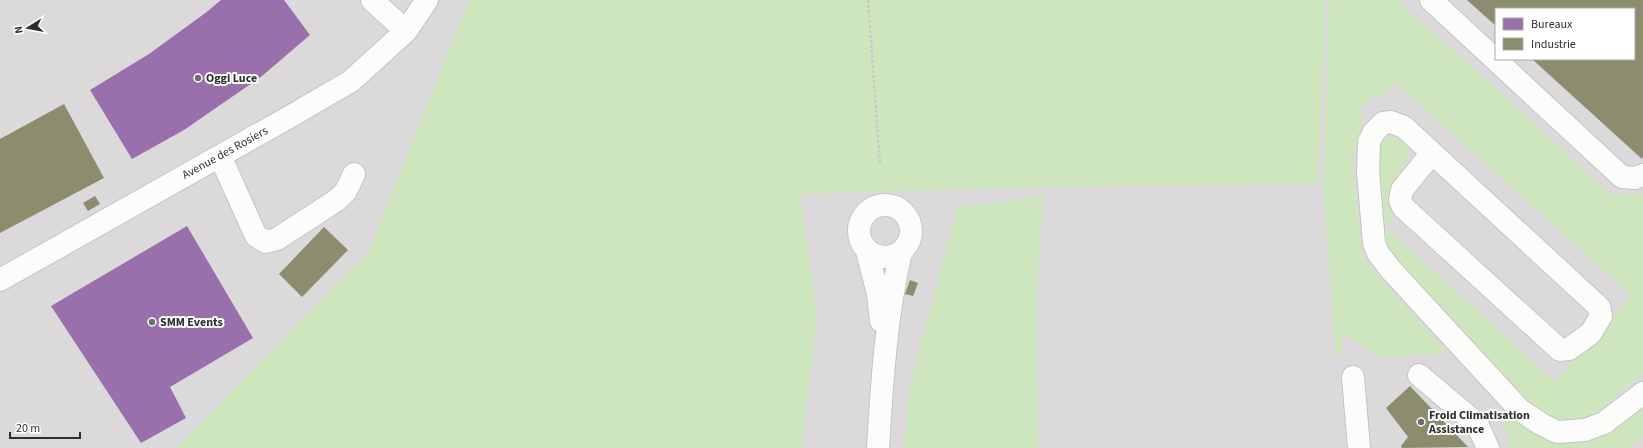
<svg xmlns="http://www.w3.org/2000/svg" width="1643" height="448" viewBox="0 0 1643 448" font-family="'Source Sans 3',sans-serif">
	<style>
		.industrial { fill: #dcd9db; fill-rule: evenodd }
		.green { fill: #cee6be }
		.offices { fill: #9970ab }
		.industry { fill: #8c8c6e }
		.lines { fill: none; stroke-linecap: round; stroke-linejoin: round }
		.minor-casing { stroke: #c5c4c5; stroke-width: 24 }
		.path { stroke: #c9c9c8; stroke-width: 2.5; stroke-dasharray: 3 2; stroke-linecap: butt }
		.minor { stroke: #fcfcfb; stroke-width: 22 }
		.poi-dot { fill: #706f6e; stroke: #fff; stroke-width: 1.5 }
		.labels { text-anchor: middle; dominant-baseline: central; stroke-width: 4; stroke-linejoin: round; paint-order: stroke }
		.poi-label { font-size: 12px; font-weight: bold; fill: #2e2e2e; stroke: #fff; text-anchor: start }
		.street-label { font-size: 12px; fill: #2e2e2e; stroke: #fff }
	</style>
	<rect width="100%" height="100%" fill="#ece8e4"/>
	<path class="industrial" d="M 0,0 L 485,0 L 462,17 L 368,253 L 176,448 L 0,448 Z
		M 935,0 L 1045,187 L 1317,184 L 1325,0 L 1643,0 L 1643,448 L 801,448 L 817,317 L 800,194 ZM 1496,9 L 1634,9 L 1634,59 L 1496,59 Z"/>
	<path class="green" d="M 469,0 L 1325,0 L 1318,184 L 1045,187 L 800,194 L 817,317 L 801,448 L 176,448 L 368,253 Z
		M 1329,0 L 1399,0 L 1403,6 L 1487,80 L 1611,195 L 1643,194 L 1643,372 L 1596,415 L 1557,421 L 1530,409 L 1383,248 L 1369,152 L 1385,138 L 1404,139 L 1410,154 L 1387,195 L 1396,214 L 1385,227 L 1555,382 L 1631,295 L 1396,83 L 1385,93 L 1369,99 L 1360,110 L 1363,131 L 1352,159 L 1363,259 L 1448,353 L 1381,357 L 1343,334 L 1341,354 L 1336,357 L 1323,183 Z
		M 1043,196 L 1036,308 L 1038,448 L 904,448 L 910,388 L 957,208 Z
		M 1497,398 L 1555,440 L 1643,405 L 1643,437 L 1626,448 L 1511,448 Z"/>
	<path class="offices" d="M 221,0 L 284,0 L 310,35 L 262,76 L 184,130 L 132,159 L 90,90 L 149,54 L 208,11 Z
		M 187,226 L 253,338 L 170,387 L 186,418 L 141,443 L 51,306 Z"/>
	<path class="industry" d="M 1467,0 L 1643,0 L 1643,157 L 1642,159 L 1532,59 L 1634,59 L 1634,9 L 1496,9 L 1496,26 Z
		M 64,104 L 104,178 L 0,233 L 0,139 Z
		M 95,196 L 100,204 L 88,211 L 83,203 Z
		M 324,227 L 348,250 L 302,297 L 279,274 Z
		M 910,280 L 918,283 L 913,296 L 905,294 Z
		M 1410,386 L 1468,447 L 1402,448 L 1401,446 L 1408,437 L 1386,408 Z"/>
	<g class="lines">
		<defs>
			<path id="minor" d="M 372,0 L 406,31
				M 1431,0 L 1622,177 L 1635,178 L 1643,175
				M 1432,153 L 1402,190 L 1400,200 L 1403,207 L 1560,350 L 1569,349 L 1591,333 L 1601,316 L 1599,307 L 1404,127 L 1391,122 L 1383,123 L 1374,132 L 1369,142 L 1368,171 L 1374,243 L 1378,253 L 1391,270 L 1520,410 L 1541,424 L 1557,432 L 1585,430 L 1604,423 L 1643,393
				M 220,156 L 256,236 L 266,242 L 277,239 L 337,200 L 346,191 L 354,174
				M859 231a26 26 0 1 1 52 0a26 26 0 1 1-52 0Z
				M 867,251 L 878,294 L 881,321
				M 0,280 L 291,116 L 351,81 L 406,31 L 427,0
				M 1419,375 L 1477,424 L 1488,448
				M 1353,377 L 1359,448
				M 878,448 C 882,382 886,316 901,252"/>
		</defs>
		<use href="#minor" class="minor-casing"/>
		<path class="path" d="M 868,0 L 880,164"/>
		<use href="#minor" class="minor"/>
	</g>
	<g class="poi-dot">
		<circle cx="198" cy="78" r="4"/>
		<circle cx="152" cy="322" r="4"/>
		<circle cx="1421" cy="422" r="4"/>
	</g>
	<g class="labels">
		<g class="poi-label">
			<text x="206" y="78">Oggi Luce</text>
			<text x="160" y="322">SMM Events</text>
			<text x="1429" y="415">Froid Climatisation<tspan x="1429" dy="14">Assistance</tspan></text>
		</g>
		<g class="street-label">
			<text transform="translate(225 153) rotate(-29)">Avenue des Rosiers</text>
		</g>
	</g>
	<rect x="1495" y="8" width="140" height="52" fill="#ffffff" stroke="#ababab"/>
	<rect x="1503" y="18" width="20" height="12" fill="#9970ab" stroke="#ababab"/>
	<text x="1531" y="28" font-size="12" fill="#2e2e2e">Bureaux</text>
	<rect x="1503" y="38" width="20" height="12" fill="#8c8c6e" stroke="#ababab"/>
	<text x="1531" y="48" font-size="12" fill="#2e2e2e">Industrie</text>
	<g transform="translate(28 28) rotate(259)" stroke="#ffffff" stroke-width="3" paint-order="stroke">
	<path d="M0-3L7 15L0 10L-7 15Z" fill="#2e2e2e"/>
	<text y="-6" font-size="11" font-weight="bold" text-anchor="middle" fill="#2e2e2e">N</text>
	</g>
	<path d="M10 432v6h70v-6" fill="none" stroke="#2e2e2e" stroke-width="2"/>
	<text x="16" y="432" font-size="12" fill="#2e2e2e" stroke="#ffffff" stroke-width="3" paint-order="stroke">20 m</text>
</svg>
